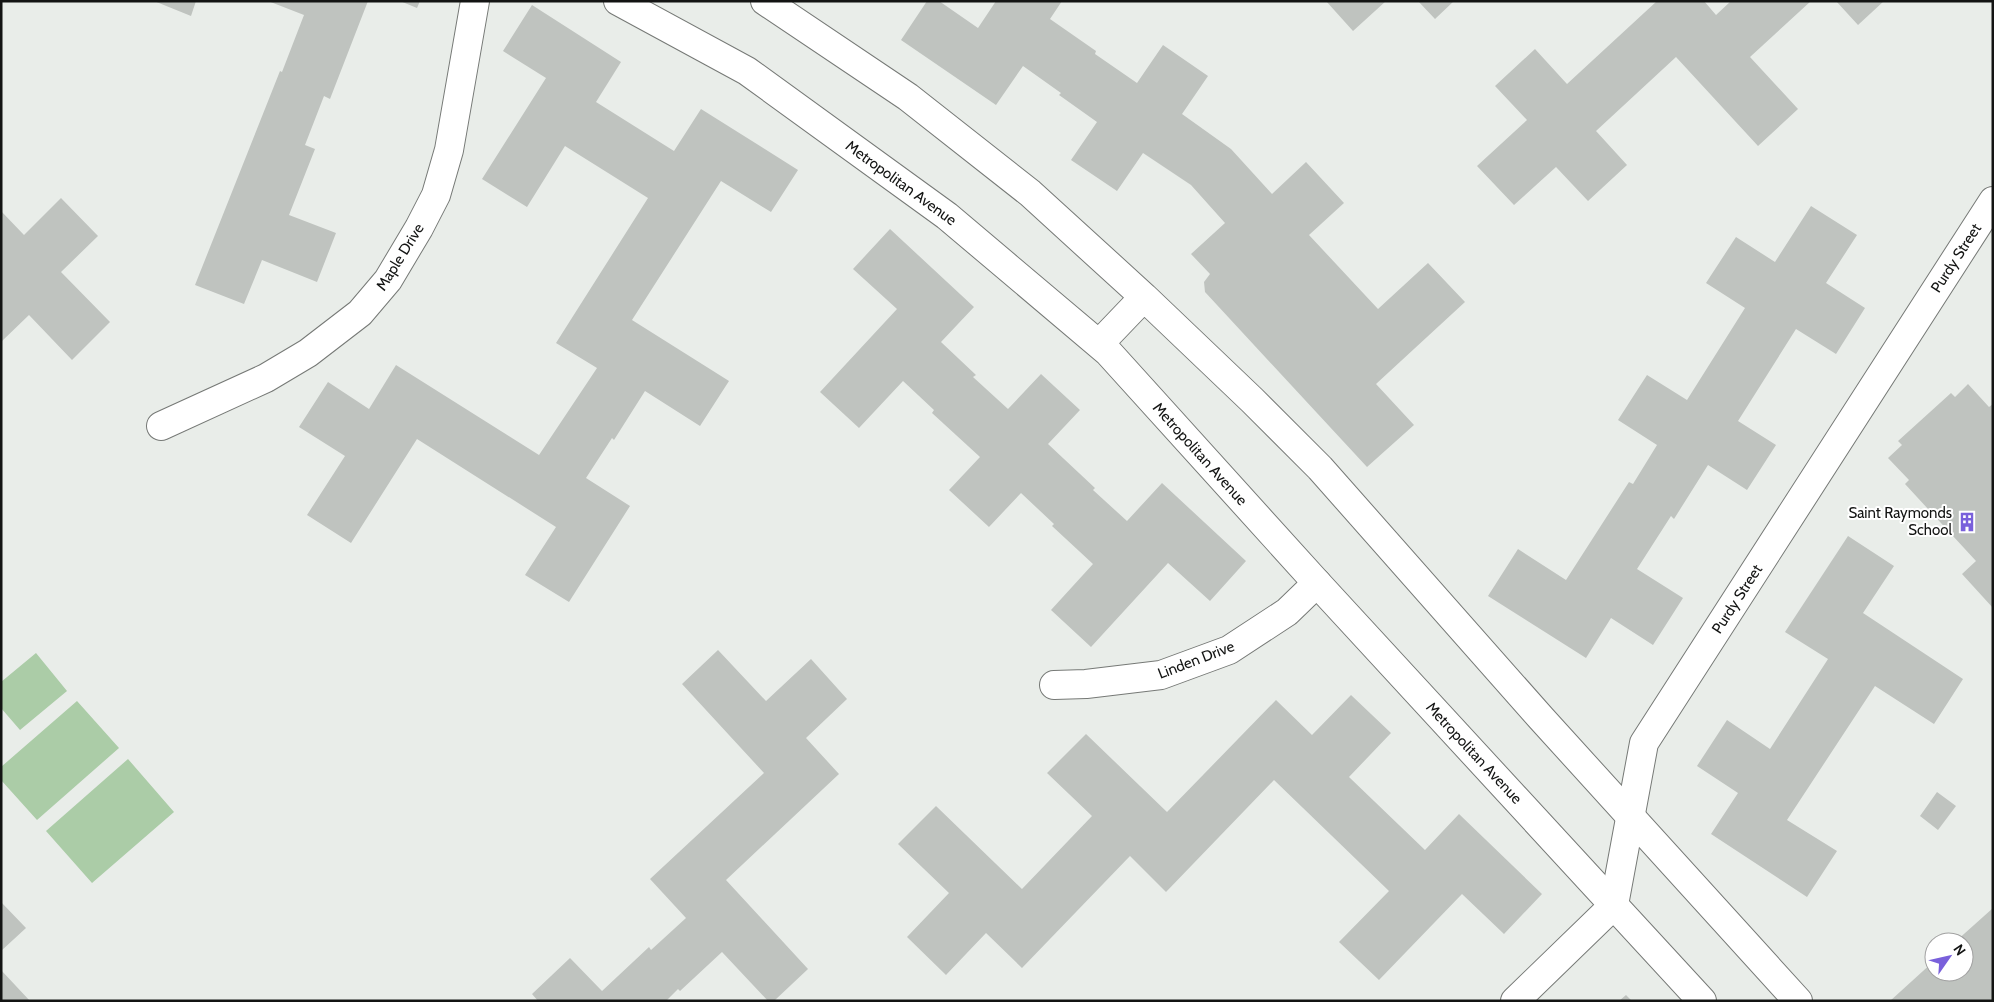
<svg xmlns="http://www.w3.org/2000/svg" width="1994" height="1002" viewBox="0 0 1994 1002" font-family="Cabin,sans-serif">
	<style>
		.green { fill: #abcca7 }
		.building { fill: #bfc3bf }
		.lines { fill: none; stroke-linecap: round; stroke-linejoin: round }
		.minor-casing { stroke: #767976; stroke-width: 30 }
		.tertiary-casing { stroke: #767976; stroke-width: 30 }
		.minor { stroke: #fff; stroke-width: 28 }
		.tertiary { stroke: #fff; stroke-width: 28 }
		.labels { text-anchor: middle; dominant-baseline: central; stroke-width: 4; stroke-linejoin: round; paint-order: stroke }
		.street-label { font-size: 15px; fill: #131413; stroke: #fff }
		.poi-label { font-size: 15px; fill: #131413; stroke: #fff; text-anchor: end }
	</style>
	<rect width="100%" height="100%" fill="#e9ede9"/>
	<path class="green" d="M 36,653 L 67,691 L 20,730 L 1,708 L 1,682 Z
		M 77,701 L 119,748 L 37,820 L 1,780 L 1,767 Z
		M 128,759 L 174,812 L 92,883 L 46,831 Z"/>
	<path class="building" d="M 154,1 L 196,1 L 191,16 Z
		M 268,1 L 368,1 L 330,99 L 324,96 L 305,145 L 315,149 L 289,215 L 336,233 L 317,282 L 262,260 L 244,304 L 195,285 L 280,71 L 282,72 L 304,15 Z
		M 400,1 L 420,1 L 417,8 Z
		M 927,1 L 939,1 L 978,28 L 996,1 L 1062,1 L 1050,19 L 1096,51 L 1095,54 L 1137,83 L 1163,45 L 1208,76 L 1182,114 L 1231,149 L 1272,194 L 1306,162 L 1344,203 L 1309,235 L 1378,309 L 1428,263 L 1465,302 L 1376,384 L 1414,425 L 1367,467 L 1205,292 L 1204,282 L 1210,274 L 1191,254 L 1225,223 L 1191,185 L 1143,153 L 1117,191 L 1071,160 L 1097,122 L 1059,95 L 1061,93 L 1023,66 L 996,105 L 901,40 Z
		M 1326,1 L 1386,1 L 1353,31 Z
		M 1418,1 L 1454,1 L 1435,19 Z
		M 1657,1 L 1704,1 L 1716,15 L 1731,1 L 1811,1 L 1750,57 L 1798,109 L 1758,146 L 1676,57 L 1596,131 L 1627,165 L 1588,201 L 1556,167 L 1514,205 L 1477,166 L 1527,120 L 1495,86 L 1535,49 L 1567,84 Z
		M 1836,1 L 1884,1 L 1858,25 Z
		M 532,5 L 621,62 L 596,102 L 674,151 L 701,109 L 798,170 L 771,212 L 721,181 L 632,320 L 729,381 L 700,426 L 645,391 L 614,440 L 612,438 L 586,478 L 630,506 L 569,602 L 525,575 L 556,527 L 417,439 L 351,543 L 307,515 L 345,456 L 299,427 L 328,382 L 369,409 L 396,365 L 539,455 L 597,368 L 556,343 L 648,198 L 565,146 L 527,207 L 482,179 L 546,78 L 503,51 Z
		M 61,198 L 98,236 L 61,272 L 110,322 L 72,360 L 29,315 L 1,342 L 1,211 L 24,235 Z
		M 1811,206 L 1857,235 L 1826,283 L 1865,308 L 1836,354 L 1796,329 L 1738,421 L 1776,445 L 1747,490 L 1708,465 L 1674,519 L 1671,516 L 1637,569 L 1683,598 L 1653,645 L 1611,618 L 1586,658 L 1488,596 L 1518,549 L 1566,580 L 1629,482 L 1633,484 L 1657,445 L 1618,420 L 1647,375 L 1687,400 L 1745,308 L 1706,283 L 1736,237 L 1775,262 Z
		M 890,229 L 974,307 L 941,342 L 976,375 L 973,377 L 1008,409 L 1041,374 L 1080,410 L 1048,444 L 1095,488 L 1093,490 L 1127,521 L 1162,483 L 1246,561 L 1210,601 L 1168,563 L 1091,647 L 1051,610 L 1093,564 L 1052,526 L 1054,524 L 1021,493 L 989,527 L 949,490 L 980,457 L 932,413 L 934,410 L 903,381 L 859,428 L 820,392 L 897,309 L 853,269 Z
		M 1968,384 L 1989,407 L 1993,404 L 1993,608 L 1962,574 L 1976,561 L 1905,484 L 1909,480 L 1888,458 L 1902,445 L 1898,441 L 1951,393 L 1955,397 Z
		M 1848,536 L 1894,566 L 1863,613 L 1963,679 L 1934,724 L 1875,686 L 1787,820 L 1837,851 L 1807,897 L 1711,834 L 1738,793 L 1697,766 L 1727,720 L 1770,749 L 1828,659 L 1785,632 Z
		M 718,650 L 766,701 L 811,659 L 847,699 L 806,738 L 839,774 L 726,880 L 808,969 L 774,1001 L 768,1001 L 722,952 L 680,991 L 678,989 L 666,1001 L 538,1001 L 532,994 L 570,958 L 602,991 L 649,947 L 651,950 L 686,918 L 650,879 L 764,773 L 682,684 Z
		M 1351,695 L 1391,733 L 1349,777 L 1425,850 L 1459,814 L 1542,894 L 1504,934 L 1462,894 L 1379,980 L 1339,942 L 1389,891 L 1274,780 L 1166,892 L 1130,856 L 1022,968 L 986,933 L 946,975 L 907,937 L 949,893 L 898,844 L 936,806 L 1022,889 L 1092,816 L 1047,773 L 1086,734 L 1167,812 L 1276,700 L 1312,735 Z
		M 1937,792 L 1956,806 L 1938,830 L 1920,816 Z
		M 1,902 L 26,928 L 1,951 Z
		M 1993,908 L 1993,1001 L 1890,1001 L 1934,961 L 1934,972 L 1964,972 L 1964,942 L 1955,942 Z
		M 1,970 L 30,1001 L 1,1001 Z
		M 1626,995 L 1632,1001 L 1619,1001 Z"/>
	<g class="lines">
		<defs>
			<path id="minor" d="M 161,426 L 266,378 L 308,353 L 360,313 L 388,280 L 419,228 L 436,195 L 449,150 L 475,1
				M 1054,685 L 1086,684 L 1161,675 L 1229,650 L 1287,612 L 1317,583
				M 1515,1001 L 1614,905 L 1644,743 L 1993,201"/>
			<path id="tertiary" d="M 618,1 L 747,71 L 947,216 L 1108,352 L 1317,583 L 1702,1001
				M 765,1 L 908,97 L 1030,193 L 1144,297 L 1252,400 L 1320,468 L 1541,718 L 1798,1001
				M 1099,344 L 1144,297"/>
		</defs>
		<use href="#minor" class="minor-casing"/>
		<use href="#tertiary" class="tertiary-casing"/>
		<use href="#minor" class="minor"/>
		<use href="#tertiary" class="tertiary"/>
	</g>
	<defs>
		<symbol id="building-bare" viewBox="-9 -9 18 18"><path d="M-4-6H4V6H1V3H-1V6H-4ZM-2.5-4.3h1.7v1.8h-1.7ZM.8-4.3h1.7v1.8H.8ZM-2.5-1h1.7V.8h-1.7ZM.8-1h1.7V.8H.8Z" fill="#7960db" stroke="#fff" stroke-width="2.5" paint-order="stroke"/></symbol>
	</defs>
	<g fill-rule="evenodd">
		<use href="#building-bare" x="1953" y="508" width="28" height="28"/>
	</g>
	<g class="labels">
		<g class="street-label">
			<text transform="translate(901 183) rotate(36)">Metropolitan Avenue</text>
			<text transform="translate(400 257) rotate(-58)">Maple Drive</text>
			<text transform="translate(1956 258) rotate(-57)">Purdy Street</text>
			<text transform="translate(1200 454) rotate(48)">Metropolitan Avenue</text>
			<text transform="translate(1737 599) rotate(-57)">Purdy Street</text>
			<text transform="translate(1196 660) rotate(-21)">Linden Drive</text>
			<text transform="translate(1474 753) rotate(47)">Metropolitan Avenue</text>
		</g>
		<g class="poi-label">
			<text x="1952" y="513">Saint Raymonds<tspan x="1952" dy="17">School</tspan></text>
		</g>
	</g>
	<rect width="1994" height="1002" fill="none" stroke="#131413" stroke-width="5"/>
	<g transform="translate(1949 957) rotate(56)"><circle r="24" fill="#ffffff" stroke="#a1a1a1"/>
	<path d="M0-4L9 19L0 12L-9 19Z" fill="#7960db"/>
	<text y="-8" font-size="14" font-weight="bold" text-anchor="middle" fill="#131413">N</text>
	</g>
</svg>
